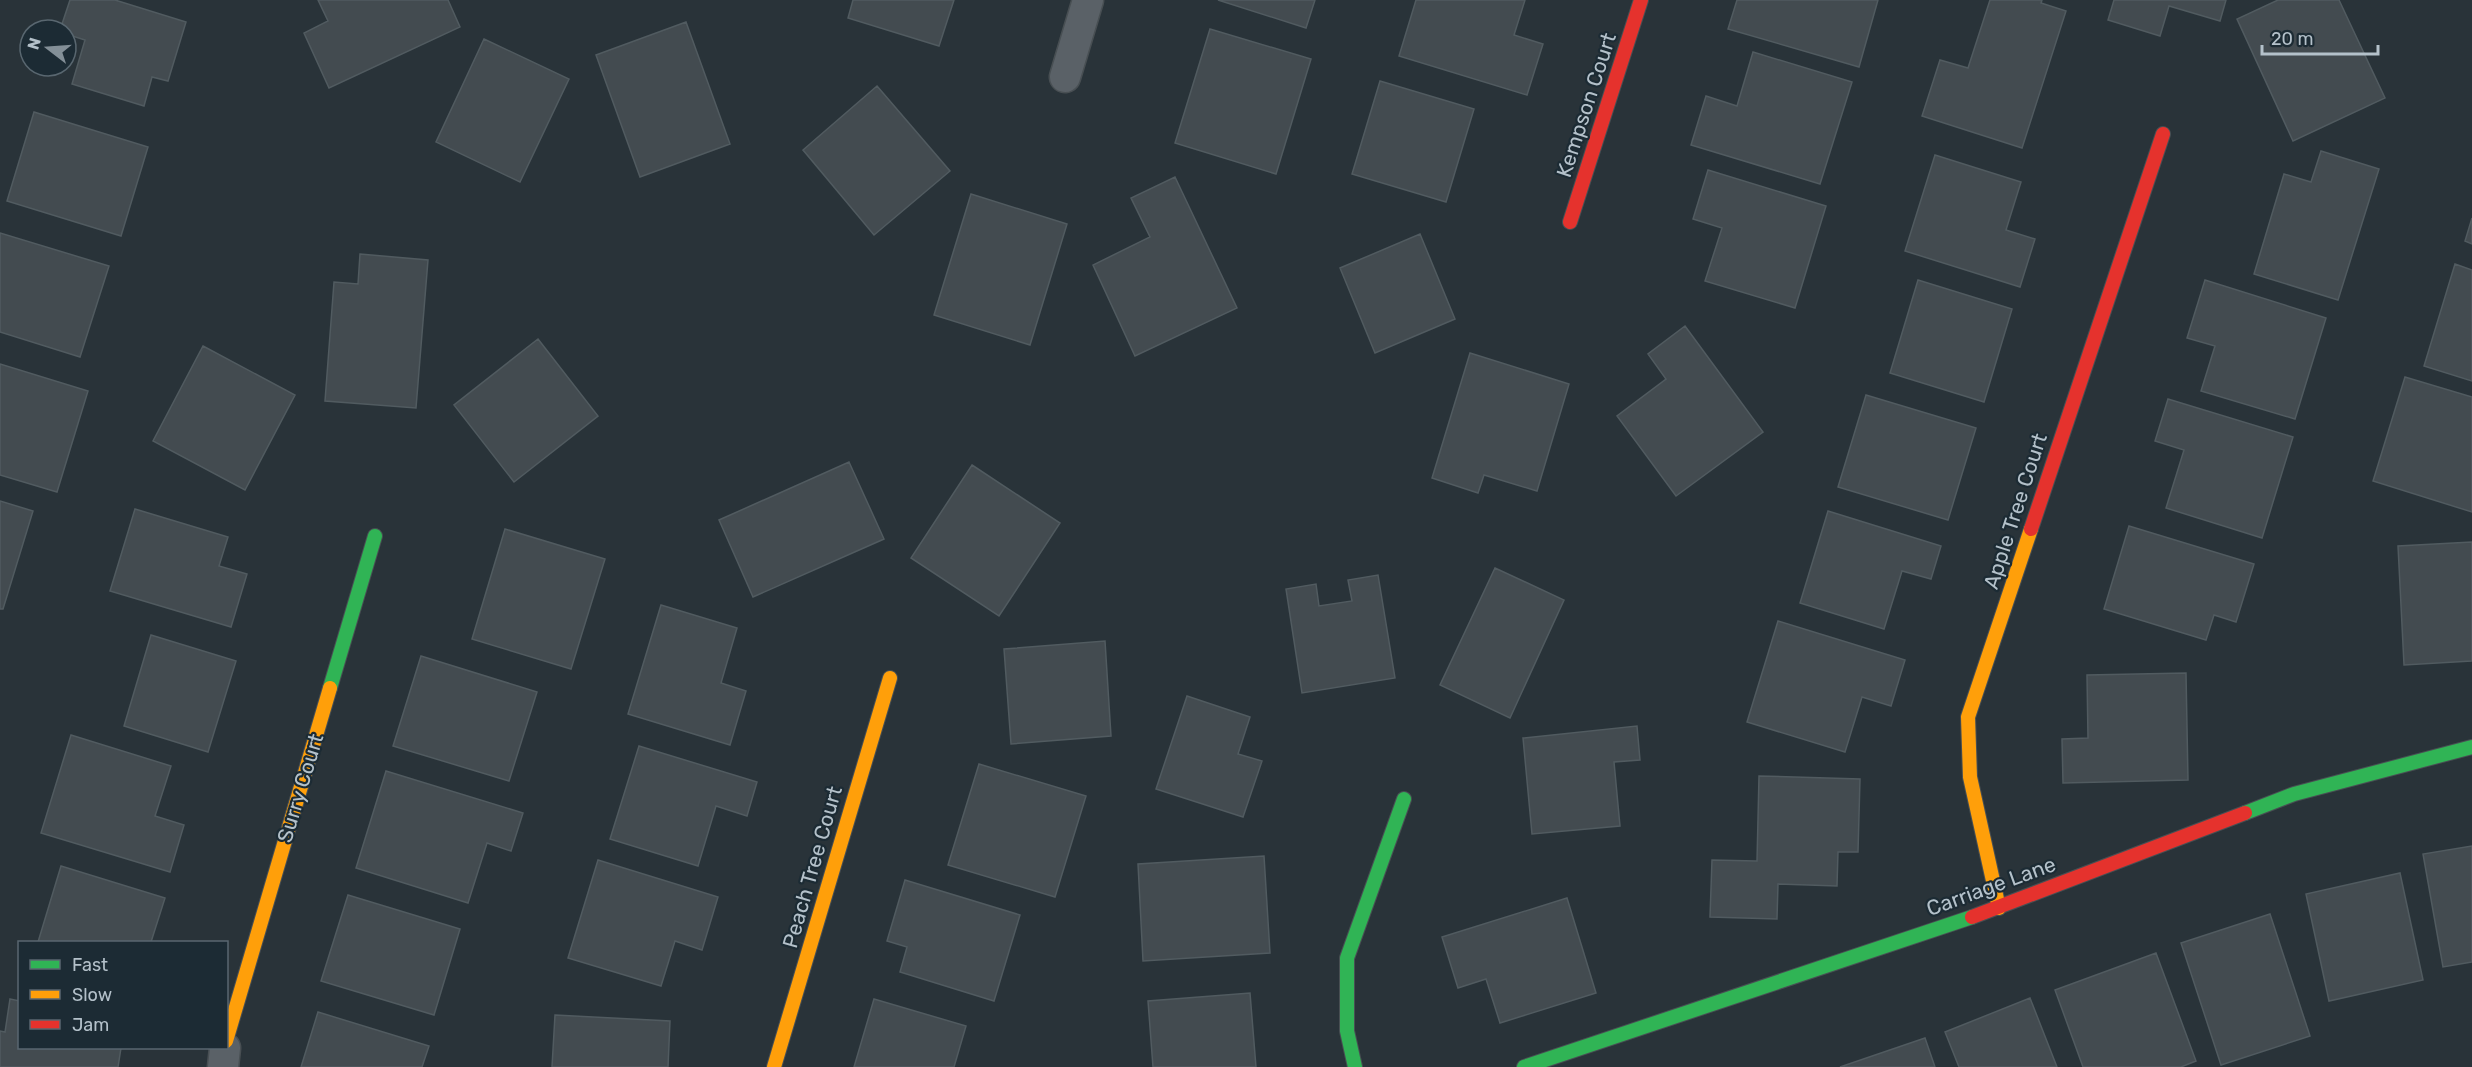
<svg xmlns="http://www.w3.org/2000/svg" width="2472" height="1067" viewBox="0 0 2472 1067" font-family="Rubik,sans-serif">
	<style>
		.building { fill: #434b50; stroke: #515b60; stroke-width: 1.5 }
		.lines { fill: none; stroke-linecap: round; stroke-linejoin: round }
		.street-casing { stroke: #484f53; stroke-width: 33 }
		.fast-casing { stroke: #484f53; stroke-width: 16 }
		.slow-casing { stroke: #484f53; stroke-width: 16 }
		.jam-casing { stroke: #484f53; stroke-width: 16 }
		.street { stroke: #5a6167; stroke-width: 30 }
		.fast { stroke: #30b455; stroke-width: 14 }
		.slow { stroke: #ff9f0a; stroke-width: 14 }
		.jam { stroke: #e5322d; stroke-width: 14 }
		.labels { text-anchor: middle; dominant-baseline: central; stroke-width: 4.5; stroke-linejoin: round; paint-order: stroke }
		.street-label { font-size: 21px; fill: #b4c1ca; stroke: #1c2b34 }
	</style>
	<rect width="100%" height="100%" fill="#293339"/>
	<path class="building" d="M 70,0 L 115,0 L 186,22 L 168,81 L 152,77 L 144,106 L 72,84 L 85,40 L 66,34 L 66,30 L 60,30 Z
		M 318,0 L 448,0 L 460,27 L 329,88 L 304,33 L 328,21 Z
		M 853,0 L 954,0 L 939,46 L 848,18 Z
		M 1218,0 L 1315,0 L 1306,28 Z
		M 1416,0 L 1525,0 L 1514,35 L 1543,44 L 1527,95 L 1399,56 Z
		M 1737,0 L 1878,0 L 1859,67 L 1728,29 Z
		M 1990,0 L 2042,0 L 2041,3 L 2066,11 L 2022,148 L 1922,116 L 1940,60 L 1968,68 Z
		M 2114,0 L 2226,0 L 2220,21 L 2169,6 L 2160,36 L 2108,20 Z
		M 2278,0 L 2339,0 L 2385,98 L 2293,141 L 2237,19 Z
		M 686,22 L 730,144 L 640,177 L 596,55 Z
		M 1210,29 L 1311,59 L 1276,174 L 1175,143 Z
		M 484,39 L 569,79 L 520,182 L 436,142 Z
		M 1753,52 L 1852,82 L 1820,184 L 1691,145 L 1706,96 L 1737,106 Z
		M 1380,81 L 1474,109 L 1446,202 L 1352,174 Z
		M 877,86 L 950,171 L 874,235 L 803,150 Z
		M 34,112 L 148,147 L 121,236 L 7,201 Z
		M 2321,151 L 2379,169 L 2338,300 L 2254,274 L 2284,174 L 2311,182 Z
		M 1935,155 L 2021,182 L 2006,230 L 2035,239 L 2020,287 L 1905,251 Z
		M 1708,170 L 1826,206 L 1795,308 L 1705,281 L 1722,228 L 1693,219 Z
		M 1175,177 L 1237,308 L 1135,356 L 1093,265 L 1150,237 L 1131,198 Z
		M 971,194 L 1067,224 L 1030,345 L 934,315 Z
		M 2472,218 L 2472,244 L 2465,241 Z
		M 0,233 L 109,266 L 80,357 L 0,332 Z
		M 1420,234 L 1455,319 L 1375,353 L 1340,268 Z
		M 360,254 L 428,260 L 416,408 L 325,401 L 334,282 L 358,284 Z
		M 2455,264 L 2472,270 L 2472,381 L 2424,366 Z
		M 1918,280 L 2012,309 L 1984,402 L 1890,373 Z
		M 2205,280 L 2326,318 L 2295,419 L 2201,391 L 2215,346 L 2187,338 Z
		M 1685,326 L 1763,432 L 1676,496 L 1617,416 L 1666,379 L 1648,354 Z
		M 538,339 L 598,416 L 514,482 L 454,405 Z
		M 203,346 L 295,395 L 245,490 L 153,441 Z
		M 1470,353 L 1569,384 L 1537,491 L 1484,475 L 1478,493 L 1432,478 Z
		M 0,364 L 88,391 L 57,492 L 0,475 Z
		M 2405,377 L 2472,397 L 2472,512 L 2373,481 Z
		M 1866,395 L 1976,428 L 1948,520 L 1838,487 Z
		M 2168,399 L 2293,437 L 2262,538 L 2166,508 L 2184,450 L 2155,441 Z
		M 849,462 L 884,539 L 753,597 L 719,520 Z
		M 972,465 L 1060,523 L 999,616 L 911,558 Z
		M 0,501 L 33,511 L 3,609 L 0,609 Z
		M 135,509 L 228,537 L 219,566 L 247,574 L 231,627 L 110,591 Z
		M 1828,511 L 1941,546 L 1931,579 L 1902,571 L 1884,629 L 1800,603 Z
		M 2129,526 L 2254,564 L 2236,622 L 2214,615 L 2206,640 L 2104,609 Z
		M 505,529 L 605,559 L 571,669 L 472,639 Z
		M 2472,542 L 2472,661 L 2404,665 L 2398,546 Z
		M 1495,568 L 1564,600 L 1510,718 L 1440,685 Z
		M 1378,575 L 1395,678 L 1302,693 L 1286,589 L 1316,584 L 1319,606 L 1352,601 L 1348,580 Z
		M 661,605 L 737,628 L 721,683 L 746,691 L 730,745 L 628,714 Z
		M 1778,621 L 1905,660 L 1891,706 L 1862,697 L 1845,752 L 1747,722 Z
		M 151,635 L 236,661 L 208,752 L 124,726 Z
		M 1105,641 L 1111,736 L 1011,744 L 1004,649 Z
		M 421,656 L 537,692 L 509,781 L 393,746 Z
		M 2186,673 L 2188,780 L 2063,783 L 2062,739 L 2088,738 L 2087,675 Z
		M 1187,696 L 1250,717 L 1238,754 L 1262,761 L 1243,817 L 1156,789 Z
		M 1637,726 L 1640,760 L 1614,762 L 1620,826 L 1532,834 L 1523,738 Z
		M 71,735 L 171,766 L 155,816 L 184,825 L 170,872 L 41,833 Z
		M 639,746 L 757,782 L 747,816 L 716,806 L 698,866 L 610,839 Z
		M 979,764 L 1086,796 L 1055,897 L 948,865 Z
		M 386,771 L 523,813 L 511,851 L 487,843 L 468,903 L 356,868 Z
		M 1759,776 L 1860,779 L 1858,852 L 1838,852 L 1837,886 L 1778,884 L 1777,919 L 1710,917 L 1712,860 L 1757,861 Z
		M 2472,846 L 2472,962 L 2443,967 L 2423,854 Z
		M 1264,856 L 1270,953 L 1143,961 L 1138,864 Z
		M 598,860 L 718,897 L 702,950 L 675,941 L 661,986 L 568,958 Z
		M 61,866 L 165,898 L 151,942 L 38,942 Z
		M 2400,873 L 2423,980 L 2329,1001 L 2306,894 Z
		M 905,880 L 1020,915 L 994,1001 L 900,972 L 907,947 L 887,941 Z
		M 348,895 L 460,929 L 434,1015 L 321,981 Z
		M 1567,898 L 1596,993 L 1500,1023 L 1486,979 L 1458,988 L 1442,937 Z
		M 2270,914 L 2310,1036 L 2221,1065 L 2181,943 Z
		M 2156,953 L 2196,1061 L 2181,1067 L 2083,1067 L 2055,990 Z
		M 1250,993 L 1256,1067 L 1153,1067 L 1148,1001 Z
		M 2030,998 L 2057,1067 L 1959,1067 L 1945,1032 Z
		M 10,999 L 20,1001 L 20,1048 L 121,1048 L 118,1067 L 0,1067 L 0,1031 L 5,1032 Z
		M 874,999 L 966,1026 L 954,1067 L 854,1067 Z
		M 318,1012 L 429,1046 L 422,1067 L 301,1067 Z
		M 555,1015 L 670,1021 L 668,1067 L 552,1067 Z
		M 1925,1038 L 1935,1067 L 1840,1067 Z"/>
	<g class="lines">
		<defs>
			<path id="street" d="M 1065,77 L 1088,0
				M 223,1067 L 225,1048"/>
			<path id="fast" d="M 330,688 L 375,536
				M 2245,813 L 2294,794 L 2472,747
				M 1355,1067 L 1347,1031 L 1347,958 L 1404,799
				M 1524,1067 L 1972,917"/>
			<path id="slow" d="M 1999,908 L 1970,777 L 1968,717 L 2031,529
				M 226,1041 L 330,688
				M 774,1067 L 890,678"/>
			<path id="jam" d="M 1570,222 L 1641,0
				M 2031,529 L 2163,134
				M 1972,917 L 2245,813"/>
		</defs>
		<use href="#street" class="street-casing"/>
		<use href="#fast" class="fast-casing"/>
		<use href="#slow" class="slow-casing"/>
		<use href="#jam" class="jam-casing"/>
		<use href="#street" class="street"/>
		<use href="#fast" class="fast"/>
		<use href="#slow" class="slow"/>
		<use href="#jam" class="jam"/>
	</g>
	<g class="labels">
		<g class="street-label">
			<text transform="translate(1586 105) rotate(-72)">Kempson Court</text>
			<text transform="translate(2015 511) rotate(-72)">Apple Tree Court</text>
			<text transform="translate(300 788) rotate(-73)">Surry Court</text>
			<text transform="translate(812 867) rotate(-74)">Peach Tree Court</text>
			<text transform="translate(1991 886) rotate(-20)">Carriage Lane</text>
		</g>
	</g>
	<rect x="18" y="941" width="210" height="108" fill="#1c2b34" stroke="#596770" stroke-width="1.5"/>
	<rect x="30" y="960" width="30" height="9" fill="#30b455" stroke="#596770" stroke-width="1.5"/>
	<text x="72" y="971" font-size="18" fill="#b4c1ca">Fast</text>
	<rect x="30" y="990" width="30" height="9" fill="#ff9f0a" stroke="#596770" stroke-width="1.5"/>
	<text x="72" y="1001" font-size="18" fill="#b4c1ca">Slow</text>
	<rect x="30" y="1020" width="30" height="9" fill="#e5322d" stroke="#596770" stroke-width="1.5"/>
	<text x="72" y="1031" font-size="18" fill="#b4c1ca">Jam</text>
	<g transform="translate(48 48) rotate(287)"><circle r="28" fill="#1c2b34" stroke="#596770" stroke-width="1.5"/>
	<path d="M0-4.5L10 22L0 15L-10 22Z" fill="#838f97"/>
	<text y="-9" font-size="16" font-weight="bold" text-anchor="middle" fill="#b4c1ca">N</text>
	</g>
	<path d="M2262 45v9h116v-9" fill="none" stroke="#b4c1ca" stroke-width="3"/>
	<text x="2271" y="45" font-size="18" fill="#b4c1ca" stroke="#1c2b34" stroke-width="4.5" paint-order="stroke">20 m</text>
</svg>
